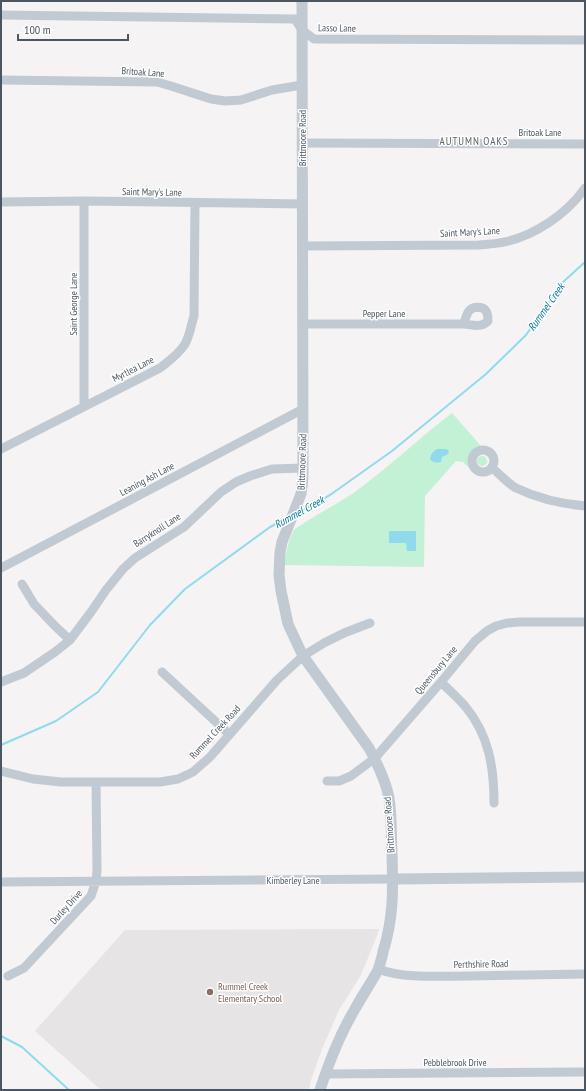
<svg xmlns="http://www.w3.org/2000/svg" width="586" height="1091" viewBox="0 0 586 1091" font-family="'PT Sans Narrow',sans-serif">
	<style>
		.education { fill: #e6e4e5 }
		.green { fill: #c3f1d5 }
		.water { fill: #90daee }
		.lines { fill: none; stroke-linecap: round; stroke-linejoin: round }
		.stream { stroke: #90daee; stroke-width: 2 }
		.minor { stroke: #c1cad2; stroke-width: 9 }
		.tertiary { stroke: #c1cad2; stroke-width: 11 }
		.education-dot { fill: #8d6e63; stroke: #fff; stroke-width: 1.5 }
		.labels { text-anchor: middle; dominant-baseline: central; stroke-width: 3; stroke-linejoin: round; paint-order: stroke }
		.street-label { font-size: 10px; fill: #4a5661; stroke: #fff }
		.education-label { font-size: 10px; fill: #785e54; stroke: #fff; text-anchor: start }
		.neighbourhood-label { font-size: 11px; letter-spacing: 1px; fill: #5f6368; stroke: #fff }
		.water-label { font-size: 11px; font-style: italic; fill: #0c7c9b; stroke: #fff }
	</style>
	<rect width="100%" height="100%" fill="#f5f3f3"/>
	<path class="education" d="M 379,929 L 376,938 L 361,975 L 339,1010 L 322,1049 L 311,1080 L 309,1090 L 101,1090 L 35,1031 L 125,930 Z"/>
	<path class="green" d="M 452,413 L 481,446 C 470,451 468,454 468,467 L 463,462 L 456,461 L 425,496 L 424,567 L 284,565 C 285,557 289,537 294,530 C 297,527 303,524 307,521 C 321,512 337,504 352,494 C 387,469 418,439 452,413 Z
		M477 461a5 5 0 1 1 10 0a5 5 0 1 1-10 0Z"/>
	<path class="water" d="M 437,449 L 446,449 L 449,451 L 448,454 L 442,457 L 441,462 C 436,463 433,463 430,459 C 431,453 433,452 437,449 Z
		M 389,531 L 416,531 L 416,551 L 407,551 L 406,543 L 389,543 Z"/>
	<g class="lines">
		<path class="stream" d="M 299,512 L 330,495 L 392,451 L 486,374 L 526,335 L 562,283 L 585,262
			M 1,745 L 56,721 L 98,692 L 150,625 L 185,589 L 270,527 L 286,519
			M 1,1036 L 22,1047 L 69,1090"/>
		<path class="minor" d="M 1,15 L 295,19 L 302,30 L 314,39 L 585,40
			M 1,80 L 157,82 L 171,86 L 211,99 L 225,101 L 241,100 L 272,90 L 302,85
			M 303,143 L 585,144
			M 84,201 L 84,406
			M 1,202 L 84,201 L 303,204
			M 303,246 L 479,245 C 487,244 496,244 504,242 C 534,236 567,214 585,188
			M 303,324 L 464,324 C 473,325 481,328 488,321 C 488,318 488,314 486,311 C 483,306 473,306 469,311 C 466,315 465,320 464,324
			M 1,449 L 160,368 C 169,361 179,354 185,344 C 190,335 191,325 194,316 L 195,203
			M472 461a11 11 0 1 1 22 0a11 11 0 1 1-22 0Z
			M 492,468 C 500,474 507,483 516,488 C 537,498 562,504 585,506
			M 1,568 L 303,409
			M 22,584 L 34,604 L 55,626 L 70,640
			M 162,672 L 229,734
			M 1,682 L 24,673 L 55,652 L 70,640 L 91,612 L 106,590 L 123,569 L 135,558 L 184,527 L 221,492 L 236,482 L 250,476 L 272,469 L 303,468
			M 441,682 C 449,690 458,698 465,706 C 489,735 494,767 494,803
			M 1,771 L 33,779 L 61,782 L 160,782 L 178,779 L 193,772 L 210,757 L 277,680 L 303,656 L 324,643 L 344,633 L 370,623
			M 327,781 L 339,781 L 351,776 L 375,758 L 441,682 L 475,641 L 487,631 L 496,626 L 507,623 L 519,622 L 585,622
			M 1,882 L 393,879
			M 378,969 C 404,979 441,976 469,976 C 508,975 546,975 585,974
			M 8,976 L 24,968 L 91,896 L 96,881 L 97,870 L 96,782
			M 326,1074 L 585,1072"/>
		<path class="tertiary" d="M 302,1 L 303,478 L 301,494 L 282,542 L 280,552 L 279,575 L 281,591 L 288,624 L 303,656 L 369,748 C 377,763 386,781 389,798 C 392,816 391,835 392,853 C 393,889 394,917 383,952 C 382,958 380,964 378,970 C 371,983 362,996 355,1009 C 340,1034 329,1062 320,1090
			M 393,879 L 585,877"/>
	</g>
	<circle class="education-dot" cx="210" cy="992" r="4"/>
	<g class="labels">
		<g class="street-label">
			<text transform="translate(337 28) rotate(1)">Lasso Lane</text>
			<text transform="translate(143 72) rotate(4)">Britoak Lane</text>
			<text x="540" y="132">Britoak Lane</text>
			<text transform="translate(302 138) rotate(-90)">Brittmoore Road</text>
			<text transform="translate(152 192) rotate(1)">Saint Mary's Lane</text>
			<text transform="translate(470 232) rotate(-3)">Saint Mary's Lane</text>
			<text transform="translate(73 304) rotate(-90)">Saint George Lane</text>
			<text x="384" y="313">Pepper Lane</text>
			<text transform="translate(133 369) rotate(-27)">Myrtlea Lane</text>
			<text transform="translate(302 462) rotate(-88)">Brittmoore Road</text>
			<text transform="translate(147 479) rotate(-28)">Leaning Ash Lane</text>
			<text transform="translate(157 530) rotate(-33)">Barryknoll Lane</text>
			<text transform="translate(436 670) rotate(-50)">Queensbury Lane</text>
			<text transform="translate(215 732) rotate(-47)">Rummel Creek Road</text>
			<text transform="translate(389 825) rotate(-94)">Brittmoore Road</text>
			<text x="293" y="880">Kimberley Lane</text>
			<text transform="translate(66 907) rotate(-48)">Durley Drive</text>
			<text transform="translate(481 964) rotate(-1)">Perthshire Road</text>
			<text x="455" y="1062">Pebblebrook Drive</text>
		</g>
		<g class="education-label">
			<text x="218" y="986">Rummel Creek<tspan x="218" dy="12">Elementary School</tspan></text>
		</g>
		<g class="neighbourhood-label">
			<text x="474" y="141">AUTUMN OAKS</text>
		</g>
		<g class="water-label">
			<text transform="translate(546 307) rotate(-55)">Rummel Creek</text>
			<text transform="translate(299 512) rotate(-29)">Rummel Creek</text>
		</g>
	</g>
	<rect width="586" height="1091" fill="none" stroke="#4a5661" stroke-width="4"/>
	<path d="M18 34v6h110v-6" fill="none" stroke="#4a5661" stroke-width="2"/>
	<text x="24" y="34" font-size="12" fill="#4a5661" stroke="#ffffff" stroke-width="3" paint-order="stroke">100 m</text>
</svg>
